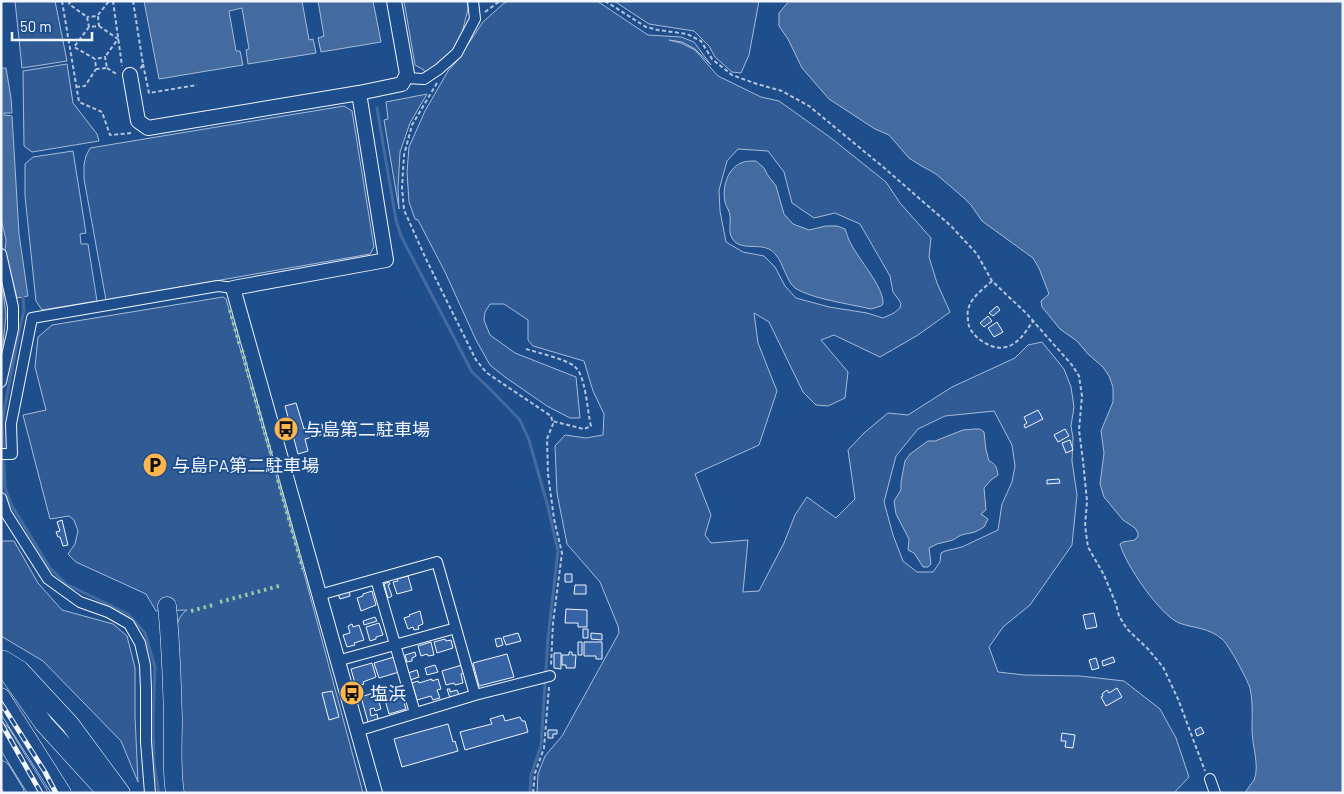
<svg xmlns="http://www.w3.org/2000/svg" width="1344" height="794" viewBox="0 0 1344 794" font-family="Barlow,'Noto Sans JP',sans-serif">
	<style>
		.built { fill: #305b95; stroke: #a8bbd7; fill-rule: evenodd }
		.water { fill: #446ba0; stroke: #a8bbd7 }
		.lines { fill: none; stroke-linecap: round; stroke-linejoin: round }
		.stream { stroke: #446ba0; stroke-width: 3 }
		.building { fill: #3563a3; stroke: #f2f6ff }
		.street-casing { stroke: #f2f6ff; stroke-width: 12 }
		.secondary-casing { stroke: #f2f6ff; stroke-width: 16 }
		.highway-casing { stroke: #f2f6ff; stroke-width: 19 }
		.path { stroke: #b3c4dc; stroke-width: 2; stroke-dasharray: 4 2.5; stroke-linecap: butt }
		.street { stroke: #1f4e8c; stroke-width: 10 }
		.secondary { stroke: #1f4e8c; stroke-width: 14 }
		.highway { stroke: #1f4e8c; stroke-width: 18 }
		.rail-casing { stroke: #f2f6ff; stroke-width: 5 }
		.rail { stroke: #1f4e8c; stroke-width: 3; stroke-dasharray: 9; stroke-linecap: butt }
		.hedge { stroke: #97c8a6; stroke-width: 4; stroke-dasharray: 2.5 4; stroke-linecap: butt }
		.labels { text-anchor: middle; dominant-baseline: central; stroke-width: 4; stroke-linejoin: round; paint-order: stroke }
		.poi-label { font-size: 18px; fill: #f2f6ff; stroke: #1f4e8c; text-anchor: start }
	</style>
	<rect width="100%" height="100%" fill="#1f4e8c"/>
	<path class="built" d="M 15,1 L 55,1 L 67,61 L 22,68 Z
		M 404,1 L 467,1 L 468,9 L 462,33 L 453,51 L 440,61 L 433,70 L 425,74 L 424,70 L 415,65 Z
		M 508,1 L 597,1 L 648,35 L 681,37 L 694,42 L 711,65 L 695,49 L 682,42 L 669,40 L 681,43 L 695,50 L 718,76 L 761,97 L 779,101 L 831,138 L 886,182 L 900,203 L 931,238 L 929,257 L 937,283 L 950,312 L 918,335 L 880,357 L 834,335 L 821,340 L 848,372 L 845,398 L 828,406 L 816,405 L 803,392 L 769,322 L 754,313 L 758,343 L 777,391 L 759,445 L 695,474 L 711,515 L 705,535 L 711,543 L 748,540 L 743,592 L 759,591 L 784,543 L 795,515 L 807,497 L 836,518 L 855,499 L 848,450 L 864,433 L 888,413 L 908,415 L 952,387 L 1015,358 L 1028,345 L 1042,342 L 1064,369 L 1071,387 L 1074,407 L 1071,426 L 1073,438 L 1072,461 L 1077,495 L 1072,545 L 1030,605 L 1003,627 L 989,647 L 998,672 L 1024,675 L 1080,676 L 1124,681 L 1160,709 L 1176,738 L 1189,777 L 1174,793 L 537,793 L 538,774 L 545,756 L 562,736 L 619,633 L 618,626 L 600,582 L 567,544 L 557,493 L 555,446 L 565,435 L 586,438 L 603,435 L 604,414 L 593,391 L 584,361 L 533,346 L 528,340 L 528,320 L 504,304 L 490,304 L 485,312 L 484,320 L 490,335 L 515,353 L 576,377 L 580,418 L 570,418 L 547,406 L 505,377 L 490,365 L 476,340 L 445,272 L 418,220 L 415,219 L 409,202 L 407,172 L 409,147 L 425,111 L 448,71 L 456,62 L 483,22 L 503,4 ZM 738,149 L 768,151 L 784,172 L 792,203 L 814,218 L 835,213 L 860,224 L 890,276 L 893,292 L 901,303 L 900,308 L 894,313 L 883,318 L 867,313 L 829,307 L 796,298 L 785,286 L 775,267 L 764,256 L 743,252 L 726,242 L 720,211 L 719,190 L 727,161 ZM 994,411 L 1012,445 L 1015,466 L 1012,482 L 1002,504 L 998,530 L 962,547 L 945,551 L 941,553 L 940,562 L 933,572 L 917,572 L 903,561 L 893,535 L 884,502 L 896,456 L 918,429 L 945,416 Z
		M 614,1 L 759,1 L 749,55 L 741,73 L 732,72 L 715,57 L 709,46 L 694,31 L 649,24 Z
		M 67,64 L 73,103 L 97,134 L 99,141 L 32,152 L 24,146 L 23,71 Z
		M 427,94 L 410,123 L 400,152 L 398,188 L 399,209 L 384,120 L 388,119 L 386,102 Z
		M 344,106 L 352,111 L 374,247 L 370,254 L 106,300 L 84,179 L 84,165 L 86,156 L 90,148 Z
		M 73,151 L 86,233 L 80,234 L 81,244 L 88,244 L 97,301 L 42,310 L 36,301 L 25,196 L 25,164 L 33,157 Z
		M 1,287 L 3,292 L 6,315 L 3,344 L 1,346 Z
		M 223,297 L 226,299 L 305,577 L 363,793 L 182,793 L 175,632 L 179,619 L 183,613 L 187,610 L 156,611 L 146,594 L 76,562 L 68,554 L 75,544 L 78,531 L 74,520 L 69,516 L 50,519 L 23,415 L 46,410 L 35,367 L 38,337 L 52,325 Z
		M 1,541 L 14,541 L 38,583 L 62,610 L 113,624 L 127,636 L 135,668 L 135,716 L 138,782 L 121,741 L 43,661 L 1,636 Z"/>
	<path class="water" d="M 144,1 L 302,1 L 309,40 L 313,39 L 316,53 L 248,64 L 246,50 L 249,49 L 242,8 L 229,11 L 236,51 L 240,51 L 243,65 L 159,79 Z
		M 318,1 L 373,1 L 381,42 L 321,52 L 318,38 L 324,36 Z
		M 789,1 L 1343,1 L 1343,793 L 1245,793 C 1248,788 1251,784 1254,780 C 1260,766 1252,745 1252,730 C 1252,717 1253,702 1250,688 C 1247,679 1229,645 1222,639 C 1210,628 1193,628 1179,623 C 1160,615 1125,564 1120,544 L 1123,542 L 1135,540 L 1138,536 L 1138,533 L 1135,528 L 1123,520 L 1104,497 L 1100,484 L 1104,453 L 1101,431 L 1113,402 L 1113,387 L 1109,376 L 1103,367 L 1088,354 L 1077,341 L 1060,329 L 1042,307 L 1041,301 L 1049,294 L 1039,268 L 1033,258 L 982,221 L 971,205 L 964,198 L 936,174 L 920,165 L 909,158 L 889,135 L 875,129 L 829,99 L 802,68 L 788,39 L 779,26 L 779,13 Z
		M 1,68 L 6,68 L 11,98 L 12,113 L 4,113 L 4,115 L 12,116 L 19,234 L 28,296 L 17,298 L 5,250 L 6,240 L 1,219 Z
		M 756,161 L 764,168 L 767,174 L 776,186 L 784,214 L 793,224 L 809,230 L 826,226 L 837,226 L 845,229 C 847,234 848,239 851,244 C 859,260 884,287 883,304 L 881,306 L 871,309 C 850,304 812,299 795,288 C 787,282 783,263 776,255 C 765,239 741,254 732,238 C 728,232 731,223 730,216 C 730,211 726,207 725,202 C 722,188 727,169 741,163 C 745,161 751,161 756,161 Z
		M 975,429 L 980,429 L 984,432 L 986,450 L 989,461 C 996,464 997,468 998,475 L 991,480 L 984,488 L 986,510 L 981,514 L 988,519 L 984,527 L 975,532 L 961,535 L 953,540 L 937,544 L 929,548 L 931,564 L 928,567 L 923,567 L 914,553 L 908,550 L 909,539 L 896,514 L 894,501 L 901,490 L 901,482 L 905,461 L 910,454 L 928,441 L 935,441 L 963,430 Z"/>
	<g class="lines">
		<path class="stream" d="M 377,108 L 396,220 L 401,236 L 472,372 L 486,385 L 520,420 L 529,440 L 548,507 L 558,551 L 548,638 L 541,746 L 531,775 L 530,793
			M 23,297 L 24,311 L 20,327 L 2,422 L 5,488 L 12,506 L 50,568 L 66,584 L 128,614 L 145,633 L 155,667 L 153,720 L 154,764 L 159,793"/>
	</g>
	<path class="building" d="M 997,306 L 1000,310 L 993,316 L 989,313 Z
		M 988,316 L 992,321 L 984,327 L 980,323 Z
		M 997,322 L 1003,332 L 994,337 L 988,328 Z
		M 296,403 L 304,429 L 322,424 L 324,434 L 305,439 L 308,451 L 298,454 L 285,406 Z
		M 1038,410 L 1043,419 L 1025,428 L 1024,425 L 1027,423 L 1024,417 Z
		M 1065,429 L 1069,436 L 1058,442 L 1054,435 Z
		M 1070,440 L 1073,450 L 1066,453 L 1062,443 Z
		M 1059,479 L 1060,483 L 1047,484 L 1047,480 Z
		M 62,520 L 68,545 L 63,546 L 60,537 L 58,537 L 56,532 L 60,531 L 57,522 Z
		M 565,574 L 572,574 L 572,582 L 565,582 Z
		M 408,576 L 412,590 L 397,594 L 393,582 L 398,581 L 397,579 Z
		M 389,582 L 390,584 L 388,585 L 392,596 L 388,598 L 384,584 Z
		M 575,585 L 586,585 L 586,594 L 574,594 Z
		M 349,591 L 350,596 L 340,599 L 338,594 Z
		M 372,591 L 376,605 L 361,611 L 357,598 L 363,596 L 363,594 Z
		M 566,609 L 587,610 L 587,627 L 578,627 L 578,623 L 565,623 Z
		M 420,611 L 423,624 L 418,626 L 419,629 L 414,630 L 413,627 L 408,629 L 404,618 L 410,616 L 409,615 Z
		M 1094,613 L 1097,627 L 1086,629 L 1083,615 Z
		M 375,617 L 377,621 L 364,625 L 363,621 Z
		M 379,623 L 383,635 L 376,637 L 376,639 L 370,641 L 366,627 Z
		M 352,624 L 353,627 L 359,625 L 364,640 L 354,643 L 355,645 L 347,647 L 343,635 L 350,633 L 348,626 Z
		M 583,629 L 588,629 L 588,638 L 583,638 Z
		M 518,633 L 521,641 L 506,645 L 503,637 Z
		M 591,633 L 602,634 L 602,640 L 591,639 Z
		M 501,638 L 503,645 L 497,647 L 495,639 Z
		M 445,639 L 446,641 L 451,640 L 453,648 L 437,653 L 434,642 Z
		M 431,642 L 434,655 L 428,656 L 427,654 L 421,656 L 418,646 Z
		M 578,642 L 582,642 L 582,655 L 578,655 Z
		M 584,642 L 602,642 L 602,659 L 596,659 L 596,656 L 584,656 Z
		M 415,652 L 416,656 L 412,658 L 412,661 L 407,662 L 405,655 Z
		M 569,652 L 572,652 L 572,655 L 576,655 L 575,668 L 566,668 L 566,665 L 562,665 L 562,655 L 569,655 Z
		M 554,653 L 561,653 L 561,669 L 554,668 Z
		M 507,654 L 514,677 L 479,686 L 473,663 Z
		M 394,657 L 399,672 L 379,678 L 374,663 Z
		M 1113,657 L 1115,662 L 1103,666 L 1102,661 Z
		M 1096,658 L 1099,668 L 1092,670 L 1089,660 Z
		M 372,663 L 376,677 L 363,682 L 364,684 L 356,687 L 351,669 Z
		M 435,665 L 438,672 L 427,675 L 425,668 Z
		M 462,665 L 464,673 L 461,674 L 463,683 L 455,685 L 454,683 L 446,685 L 442,671 Z
		M 417,670 L 419,677 L 410,680 L 408,673 Z
		M 432,679 L 432,681 L 438,679 L 441,689 L 437,690 L 440,698 L 433,700 L 431,696 L 417,700 L 412,683 L 418,681 L 419,683 Z
		M 394,686 L 395,689 L 399,687 L 406,709 L 389,714 L 382,689 Z
		M 1117,688 L 1122,697 L 1106,706 L 1101,697 L 1103,696 L 1102,694 L 1107,690 L 1109,693 Z
		M 447,689 L 450,689 L 450,692 L 457,690 L 459,695 L 450,698 Z
		M 332,691 L 339,717 L 329,720 L 322,693 Z
		M 376,692 L 381,709 L 375,711 L 374,708 L 370,709 L 371,716 L 377,714 L 378,719 L 368,722 L 361,697 Z
		M 503,715 L 505,721 L 520,717 L 522,721 L 525,721 L 528,732 L 465,750 L 460,732 L 492,724 L 490,719 Z
		M 448,724 L 453,742 L 455,741 L 458,751 L 402,767 L 394,739 Z
		M 1201,727 L 1204,733 L 1197,736 L 1195,730 Z
		M 548,730 L 557,730 L 557,734 L 553,734 L 553,738 L 548,738 Z
		M 1062,733 L 1075,735 L 1073,748 L 1065,747 L 1066,741 L 1061,741 Z"/>
	<g class="lines">
		<defs>
			<path id="street" d="M 405,78 L 424,79 L 439,69 L 457,53 L 475,19 L 473,1
				M 1,254 L 13,307 L 13,329 L 1,382
				M 1,454 L 12,454 L 11,424 L 32,318 L 218,286 L 233,288
				M 1,498 L 6,513 L 48,579 L 80,602 L 108,612 L 129,624 L 140,643 L 145,665 L 146,689 L 146,742 L 150,793
				M 376,579 L 415,713
				M 319,595 L 437,562 L 475,695
				M 337,661 L 456,628
				M 357,731 L 475,695 L 550,676
				M 1210,779 L 1215,793"/>
			<path id="secondary" d="M 130,75 L 138,121 L 148,128 L 359,93 L 402,84 L 407,74 L 394,1
				M 359,93 L 386,260 L 233,288 L 375,793"/>
			<path id="highway" d="M 167,606 C 171,644 172,681 173,719 C 173,743 171,769 175,793
				M 1,660 L 4,660 L 20,670 L 70,724 L 121,793
				M 1,663 L 44,724 L 107,793
				M 1,697 L 62,793
				M 1,733 L 38,793
				M 1,770 L 15,793"/>
		</defs>
		<use href="#street" class="street-casing"/>
		<use href="#secondary" class="secondary-casing"/>
		<use href="#highway" class="highway-casing"/>
		<path class="path" d="M 62,1 L 79,102 L 102,112 L 110,135 L 132,133
			M 71,1 L 69,4 L 87,17 L 89,27 L 99,26 L 98,16 L 87,17
			M 113,1 L 122,66
			M 133,1 L 143,64 L 140,70
			M 605,1 L 646,27 L 658,30 L 687,34 L 701,41 L 712,59 L 732,75 L 757,84 L 782,91 L 809,106 L 882,166 L 951,226 L 977,254 L 992,281 L 1026,313 L 1072,365 L 1079,376 L 1082,396 L 1079,430 L 1083,461 L 1087,501 L 1085,526 L 1088,547 L 1104,575 L 1116,604 L 1119,616 L 1127,629 L 1148,649 L 1163,667 L 1178,699 L 1205,771
			M 485,12 L 500,1
			M 98,15 L 109,1
			M 99,26 L 118,39 L 105,57
			M 89,27 L 74,47 L 95,59 L 105,57 L 107,68 L 96,69 L 95,59
			M 143,64 L 149,93 L 197,85
			M 107,68 L 118,75
			M 437,83 L 412,125 L 404,155 L 402,188 L 404,210 L 426,259 L 476,360 L 487,373 L 551,416 L 553,424 L 547,439 L 548,474 L 554,519 L 562,553 L 553,623 L 551,665
			M 76,87 L 85,86 L 96,69
			M 992,281 C 983,289 971,297 968,310 C 967,314 968,322 969,326 C 973,338 993,351 1006,347 C 1019,344 1026,331 1033,321
			M 526,349 C 539,353 565,359 574,366 C 586,374 587,411 591,426 L 584,429 L 552,421
			M 533,793 L 535,773 L 544,748 L 549,687"/>
		<use href="#street" class="street"/>
		<use href="#secondary" class="secondary"/>
		<use href="#highway" class="highway"/>
		<defs>
			<path id="rail" d="M 1,703 L 45,772 L 56,793
				M 1,723 L 41,793"/>
		</defs>
		<use href="#rail" class="rail-casing"/>
		<use href="#rail" class="rail"/>
		<path class="hedge" d="M 230,310 L 240,346
			M 242,350 L 249,377
			M 252,387 L 262,422
			M 263,426 L 276,470
			M 278,480 L 303,569
			M 220,602 L 279,586
			M 191,611 L 213,605"/>
	</g>
	<defs>
		<symbol id="bus-disc" viewBox="-11 -11 22 22"><circle r="9.5" fill="#ffb74d" stroke="#1f4e8c"/><path d="M-5-6H5V4H4V6H2V4H-2V6H-4V4H-5ZM-3.5-4V0h7V-4ZM-3.5 1.2v1.5H-2V1.2ZM2 1.2v1.5H3.5V1.2Z" fill="#111"/></symbol>
		<symbol id="parking-disc" viewBox="-11 -11 22 22"><circle r="9.5" fill="#ffb74d" stroke="#1f4e8c"/><path d="M-3.5-5.5H1a3.5 3.5 0 0 1 0 7H-1V5.5H-3.5ZM-1-3.4V-.6H.8a1.4 1.4 0 0 0 0-2.8Z" fill="#111"/></symbol>
	</defs>
	<g fill-rule="evenodd">
		<use href="#bus-disc" x="272" y="415" width="28" height="28"/>
		<use href="#parking-disc" x="141" y="451" width="28" height="28"/>
		<use href="#bus-disc" x="338" y="679" width="28" height="28"/>
	</g>
	<g class="labels">
		<g class="poi-label">
			<text x="304" y="429">与島第二駐車場</text>
			<text x="172" y="465">与島PA第二駐車場</text>
			<text x="370" y="693">塩浜</text>
		</g>
	</g>
	<rect width="1344" height="794" fill="none" stroke="#f2f6ff" stroke-width="5"/>
	<path d="M12 32v8h80v-8" fill="none" stroke="#f2f6ff" stroke-width="2.5"/>
	<text x="20" y="32" font-size="15" fill="#f2f6ff" stroke="#1f4e8c" stroke-width="4" paint-order="stroke">50 m</text>
</svg>
